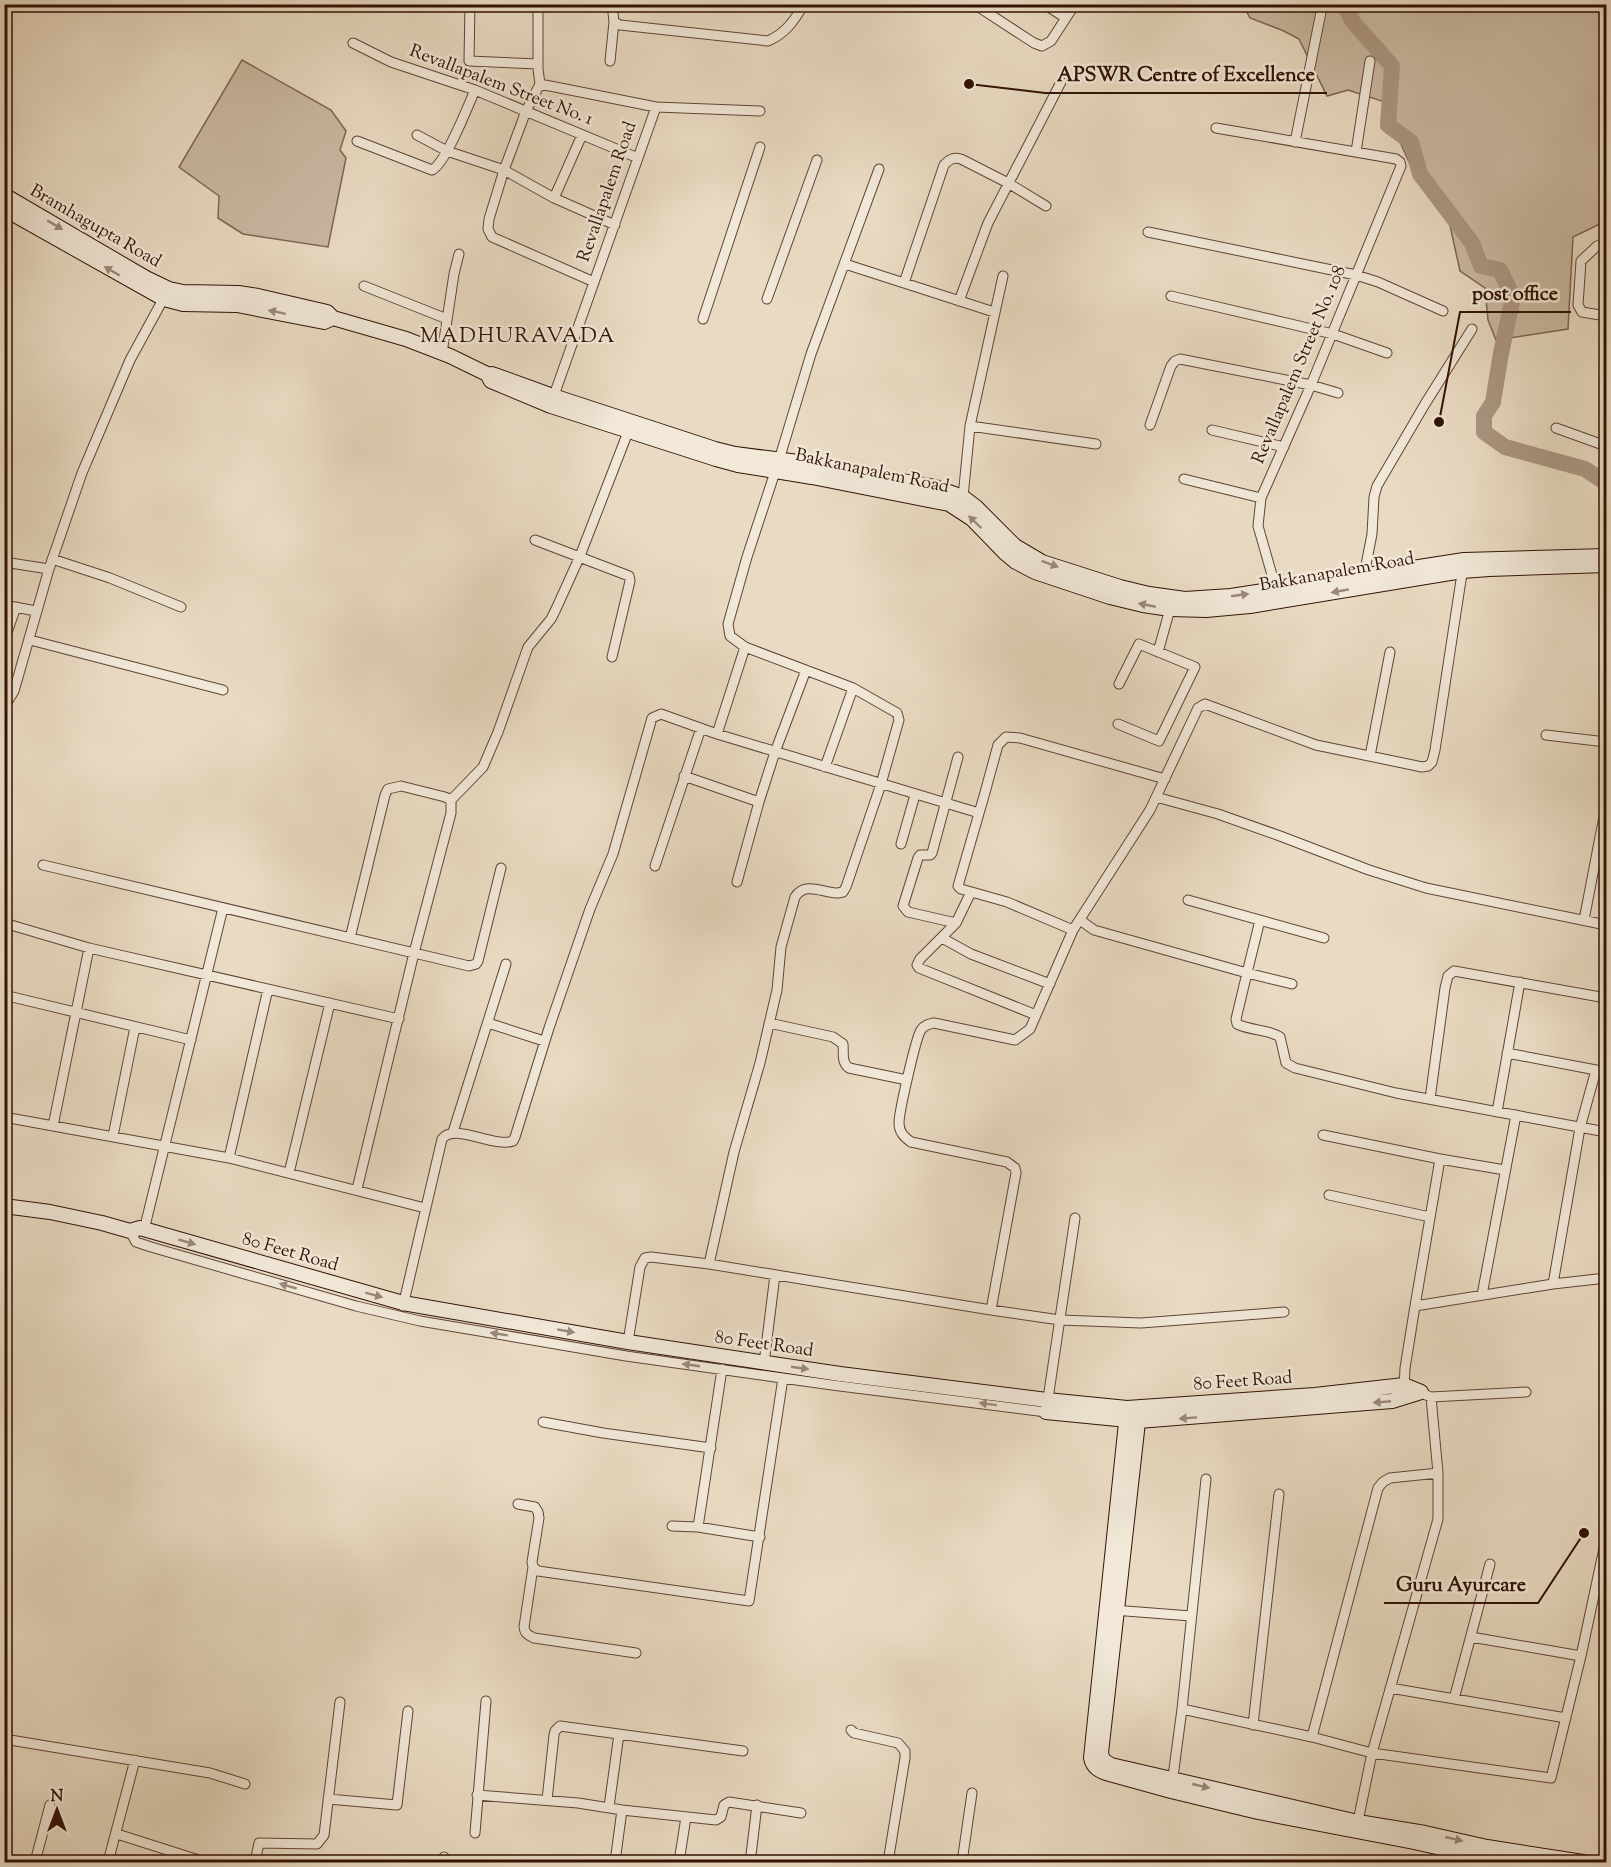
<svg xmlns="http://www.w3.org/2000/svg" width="1611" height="1867" viewBox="0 0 1611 1867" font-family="'Sorts Mill Goudy',serif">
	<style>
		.green { fill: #cab9a3; stroke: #7e6654; stroke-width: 1.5 }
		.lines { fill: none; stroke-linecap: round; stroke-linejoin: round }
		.stream { stroke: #7b6251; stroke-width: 3 }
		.river { stroke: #ab9783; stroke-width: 16 }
		.street-casing { stroke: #604435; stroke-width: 11 }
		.secondary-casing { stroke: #321206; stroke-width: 16 }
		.street { stroke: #f1e8d8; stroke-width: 9 }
		.secondary { stroke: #f1e8d8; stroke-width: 14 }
		.oneway { fill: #9b887a }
		.labels { text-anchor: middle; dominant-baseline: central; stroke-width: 5; stroke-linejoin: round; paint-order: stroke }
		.street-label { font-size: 18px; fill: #321206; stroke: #f1e8d8 }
		.quarter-label { font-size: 21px; letter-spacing: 1.5px; fill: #321206; stroke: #f1e8d8 }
		.leader { fill: none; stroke: #321206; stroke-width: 2 }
		.callout-dot { fill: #321206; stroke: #f1e8d8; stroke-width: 2 }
		.callout-label { font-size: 20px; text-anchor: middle; font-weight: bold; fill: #321206; stroke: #f1e8d8; stroke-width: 5; stroke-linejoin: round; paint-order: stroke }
	</style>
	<rect width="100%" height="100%" fill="#e9dbc3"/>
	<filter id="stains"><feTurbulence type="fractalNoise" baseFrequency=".00333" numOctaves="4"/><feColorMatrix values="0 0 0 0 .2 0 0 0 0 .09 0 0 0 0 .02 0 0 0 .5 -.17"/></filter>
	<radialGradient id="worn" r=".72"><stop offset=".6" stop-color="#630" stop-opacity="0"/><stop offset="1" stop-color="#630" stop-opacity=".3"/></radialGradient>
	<path class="green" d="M 1243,5 L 1606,5 L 1606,221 L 1573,237 L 1568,329 L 1496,340 L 1488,320 L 1485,288 L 1460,271 L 1449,221 L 1433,202 L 1408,160 L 1382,101 L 1348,90 L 1327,96 L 1299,39 L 1284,31 L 1250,18 Z
		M 242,60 L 331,110 L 346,131 L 340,150 L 346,158 L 328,247 L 243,234 L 218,218 L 219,196 L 179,167 Z"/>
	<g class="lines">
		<path class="stream" d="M 1606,782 L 1606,779"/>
		<path class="river" d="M 1344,4 L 1353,22 L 1392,66 L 1388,125 L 1411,142 L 1420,174 L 1472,243 L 1481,266 L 1500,270 L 1513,297 L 1501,353 L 1493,402 L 1484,416 L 1484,432 L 1505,447 L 1585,469 L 1606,483"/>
		<defs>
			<path id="street" d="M 470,4 L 469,61 L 538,64
				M 538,4 L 538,69 L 540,84 L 656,107 L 552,401
				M 612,4 L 614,22 L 620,25 L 768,41 C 786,33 794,21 804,4
				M 974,4 L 1034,43 L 1042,46 L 1051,41 L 1075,4
				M 1044,4 L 1066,18
				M 353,43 L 391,62 L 475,90 L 638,158
				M 610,61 L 614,22
				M 540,84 L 526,111 L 504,170 L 489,219 L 488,229 L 492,237 L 594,282
				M 656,107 L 760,111
				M 1216,128 L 1396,159 L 1400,162 L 1401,166 L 1311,385 L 1261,498 L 1258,526 L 1276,589
				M 417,135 L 447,151 L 504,170 L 554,198 L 615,225
				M 357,141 L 432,170 C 446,163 468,106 475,90
				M 1295,142 L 1321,12
				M 1356,152 L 1370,61
				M 554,198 L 582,135
				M 1148,232 L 1356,275 L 1378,282 L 1443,311
				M 1606,244 L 1597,246 L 1581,261 L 1578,305 L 1582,312 L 1606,316
				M 845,264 L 994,312
				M 904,283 L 944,165 C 950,159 953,157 961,159 L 1008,183 L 1046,206
				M 364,286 L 447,319
				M 1171,296 L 1333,334 L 1387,353
				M 767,299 L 817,160
				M 959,301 L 988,223 L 1061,82
				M 703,319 L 760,147
				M 442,353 L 454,274 L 459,254
				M 1150,425 L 1171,366 L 1175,361 L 1180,359 L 1311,385 L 1338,393
				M 970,426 L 1096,444
				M 1556,428 L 1606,446
				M 1212,430 L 1284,447
				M 1184,479 L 1261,498
				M 963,497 L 970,426 L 1003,276
				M 535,540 L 629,576 L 630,581 L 612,657
				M 52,559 L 110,578 L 181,607
				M 4,562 L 49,569
				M 1364,575 L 1372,534 L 1374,497 L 1377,486 L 1425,404 L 1472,329
				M 4,605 L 36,611
				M 30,640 L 223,690
				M 4,641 L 16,607
				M 1158,652 L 1170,609
				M 4,707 L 14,691 L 49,569 L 82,473 L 130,360 L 166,294
				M 1118,724 L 1159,741 L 1195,667 L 1139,644 L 1119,684
				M 717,734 L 745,647
				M 1546,735 L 1606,742
				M 1370,756 L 1390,652
				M 825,767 L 853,688
				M 684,776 L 759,802 L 737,882
				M 1156,797 L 1218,814 L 1280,836 L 1369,870 L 1426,888 L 1606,925
				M 451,800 L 483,767 L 498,732 L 528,647 L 551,619 L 556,609 L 580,556 L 628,432
				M 759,802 L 775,752 L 806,670
				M 1599,842 L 1606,807
				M 901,844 L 915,795
				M 43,865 L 469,966 L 476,964 L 478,961 L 501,868
				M 655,866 L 701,728
				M 971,892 L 956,923 L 920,959 L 917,965 L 919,968 L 1036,1015
				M 1188,900 L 1324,938
				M 1080,920 L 1094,930 L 1247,973 L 1236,1019 L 1237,1024 C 1251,1031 1268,1029 1280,1037 L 1286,1063 L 1295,1068 L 1396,1093 L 1606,1132
				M 1260,920 L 1247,973 L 1292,984
				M 1584,920 L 1599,842 L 1606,844
				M 4,923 L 89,948 L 399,1019
				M 956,923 L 908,912 L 903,906 L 918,858 L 920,855 L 930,855 L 932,853 L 958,757
				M 1073,930 L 1007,902 L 961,889 L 958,886 L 984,796 L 998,745 L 1006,737 L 1020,738 L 1165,779
				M 350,938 L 385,795 L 388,789 L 401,786 L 445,797 L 451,800 L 451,813 L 414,953 L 357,1189
				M 942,938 L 971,954 L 1050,984
				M 4,995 L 191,1040
				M 488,1023 L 544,1041
				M 769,1023 L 833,1037 L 843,1044 C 844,1053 841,1062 849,1068 L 907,1080
				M 1507,1053 L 1596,1070
				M 1430,1099 L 1445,988 L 1448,976 L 1454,971 L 1606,998
				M 1497,1112 L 1520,982
				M 4,1117 L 229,1158 L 425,1208
				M 53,1126 L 89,948
				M 453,1132 L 506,964
				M 1323,1135 L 1440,1159
				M 113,1136 L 135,1027
				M 229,1158 L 268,989
				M 289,1173 L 330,1003
				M 1329,1195 L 1430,1217
				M 144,1230 L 223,908
				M 130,1231 L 136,1242 L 151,1247 L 356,1306 L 420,1321 L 626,1356 L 832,1385 L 1046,1412 L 1075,1218
				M 709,1264 L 734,1152 L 760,1063 L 777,990 L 781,947 L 795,897 C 805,881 823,893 838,893 L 843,892 L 846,887 L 881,784 L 899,720 L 897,713 L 853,688 L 745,647 L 730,636 L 728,624 L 747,557 L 779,460 L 811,354 L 879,169
				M 1553,1284 L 1606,1278
				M 1482,1295 L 1516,1115
				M 403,1306 L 442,1139 C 454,1122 493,1148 513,1141 L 515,1137 L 549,1028 L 590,909 L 613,854 L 652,718 L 661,714 L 717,734 L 979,813
				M 1415,1306 L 1440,1159 L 1505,1170
				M 1284,1312 L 1141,1323 L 1060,1320 L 991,1310 L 1016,1173 L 1015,1168 L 1007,1162 L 911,1142 C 904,1137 899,1132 899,1123 C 899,1112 916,1037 921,1030 C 924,1025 929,1024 934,1023 L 1015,1040 L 1030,1029 L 1073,930 L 1150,810 L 1198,708 L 1205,704 L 1316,745 L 1422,767 L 1428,766 L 1432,762 L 1435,750 L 1463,567
				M 628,1342 L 640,1267 L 645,1258 L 651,1257 L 709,1264 L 991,1310
				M 764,1363 L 775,1275
				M 1404,1389 L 1405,1368 L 1415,1306 L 1553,1284 L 1580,1128 L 1596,1070 L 1606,1071
				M 1426,1395 L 1431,1397 L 1526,1392
				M 1431,1397 L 1438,1473 L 1438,1519 L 1372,1753 L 1551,1778 L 1581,1656 L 1606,1539
				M 543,1422 L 603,1433 L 711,1448
				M 1206,1479 L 1182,1709 L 1312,1737
				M 518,1504 L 535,1507 L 538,1512 L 539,1518 L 532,1562 L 533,1567 L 538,1571 L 749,1601 L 783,1378
				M 672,1526 L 698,1527 L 760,1537
				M 698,1527 L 722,1369
				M 533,1567 L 524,1627 C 525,1634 528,1635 534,1638 L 636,1653
				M 1113,1610 L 1191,1616
				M 1471,1637 L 1581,1656
				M 1390,1688 L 1566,1718
				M 1454,1699 L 1490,1564
				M 1253,1725 L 1279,1494
				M 851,1730 L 854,1733 L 898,1743 L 905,1751 L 905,1758 L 888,1862
				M 4,1739 L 210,1773 L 245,1784
				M 1172,1784 L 1182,1709
				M 477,1795 L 578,1803 L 622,1810 L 615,1862
				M 328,1799 L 397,1805 L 408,1711
				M 547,1800 L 554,1735 L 555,1731 L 560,1726 L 743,1751
				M 609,1807 L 619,1734
				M 622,1810 L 716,1820 L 721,1817 L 724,1805 L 729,1802 L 801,1813
				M 1357,1826 L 1372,1753 L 1312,1737 L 1378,1488 L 1383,1482 L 1390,1478 L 1438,1473
				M 475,1833 L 486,1701
				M 117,1834 L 205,1862
				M 35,1862 L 50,1805
				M 108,1862 L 135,1760
				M 255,1862 L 259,1843 L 317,1844 L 324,1835 L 340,1702
				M 444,1862 L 444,1857
				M 679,1862 L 686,1817
				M 756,1862 L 753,1861 L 751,1855 L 757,1805
				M 962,1862 L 972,1793"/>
			<path id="secondary" d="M 4,195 L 146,278 L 169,289 L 183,292 L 238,293 L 258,296 L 327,312 L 333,318 L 406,339 L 450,356 L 487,374 L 491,381 L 551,406 L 716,459 L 738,465 L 812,477 L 949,504 L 972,519 L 1004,552 L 1016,562 L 1035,572 L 1110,597 L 1143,605 L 1170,609 L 1206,610 L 1250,606 L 1462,571 L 1489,569 L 1606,565
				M 4,209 L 164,299 L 183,304 L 237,305 L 324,322 L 333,318
				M 492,374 L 553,396 L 715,449 L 735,454 L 798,462 L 935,487 L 963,497 L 976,507 L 1015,546 L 1042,562 L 1120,587 L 1149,594 L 1185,599 L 1231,596 L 1464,560 L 1606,556
				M 4,1206 L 50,1212 L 102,1223 L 130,1231 L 140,1228 L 403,1303 L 628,1342 L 840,1374 L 1047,1400 L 1127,1408 L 1315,1395 L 1404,1385 L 1421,1392 L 1392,1401 L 1138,1421 L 1046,1412
				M 1127,1413 L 1091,1758 C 1093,1767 1098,1770 1106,1773 L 1171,1791 L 1258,1812 L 1414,1842 L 1477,1856 L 1519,1862
				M 1139,1413 L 1101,1753 L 1103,1760 L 1111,1765 L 1358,1822 L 1425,1833 L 1487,1847 L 1583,1862"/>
		</defs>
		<use href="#street" class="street-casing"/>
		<use href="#secondary" class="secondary-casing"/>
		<use href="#street" class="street"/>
		<use href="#secondary" class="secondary"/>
	</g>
	<defs><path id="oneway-solid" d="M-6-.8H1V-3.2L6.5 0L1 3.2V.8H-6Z" transform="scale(1.5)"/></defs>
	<g class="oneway">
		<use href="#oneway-solid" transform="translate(55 225) rotate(30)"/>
		<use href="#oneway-solid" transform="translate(112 271) rotate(-150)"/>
		<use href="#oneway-solid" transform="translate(277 312) rotate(-168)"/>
		<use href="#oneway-solid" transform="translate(975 522) rotate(-136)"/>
		<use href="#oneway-solid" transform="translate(1050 564) rotate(20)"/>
		<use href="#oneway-solid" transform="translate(1340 591) rotate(170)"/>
		<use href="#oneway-solid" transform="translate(1240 595) rotate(-8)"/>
		<use href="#oneway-solid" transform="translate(1147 605) rotate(-169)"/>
		<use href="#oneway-solid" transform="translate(187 1242) rotate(16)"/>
		<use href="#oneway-solid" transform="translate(288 1286) rotate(-164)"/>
		<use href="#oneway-solid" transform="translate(374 1295) rotate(15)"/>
		<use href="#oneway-solid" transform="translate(566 1331) rotate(10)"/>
		<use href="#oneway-solid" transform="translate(499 1334) rotate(-171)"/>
		<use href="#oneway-solid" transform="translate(691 1365) rotate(-172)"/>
		<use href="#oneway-solid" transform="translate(800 1368) rotate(8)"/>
		<use href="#oneway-solid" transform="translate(1382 1402) rotate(175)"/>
		<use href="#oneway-solid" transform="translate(988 1404) rotate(-173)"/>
		<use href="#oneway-solid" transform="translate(1188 1418) rotate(176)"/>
		<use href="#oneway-solid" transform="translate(1201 1786) rotate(13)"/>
		<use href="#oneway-solid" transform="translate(1454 1839) rotate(13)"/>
	</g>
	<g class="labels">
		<g class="street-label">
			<text transform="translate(501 86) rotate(21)">Revallapalem Street No. 1</text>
			<text transform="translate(608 192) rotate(-71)">Revallapalem Road</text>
			<text transform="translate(95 227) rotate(30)">Bramhagupta Road</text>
			<text transform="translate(1300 365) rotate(-67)">Revallapalem Street No. 108</text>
			<text transform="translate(872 472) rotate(12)">Bakkanapalem Road</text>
			<text transform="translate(1337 573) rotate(-10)">Bakkanapalem Road</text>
			<text transform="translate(290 1253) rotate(16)">80 Feet Road</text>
			<text transform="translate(764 1345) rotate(8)">80 Feet Road</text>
			<text transform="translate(1243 1382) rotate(-4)">80 Feet Road</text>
		</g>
		<g class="quarter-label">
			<text x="518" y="337">MADHURAVADA</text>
		</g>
	</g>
	<path class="leader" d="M969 84L1045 93H1327M1439 422L1460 312H1571M1584 1533L1538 1603H1384"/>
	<g class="callout-dot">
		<circle cx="969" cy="84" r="6"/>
		<circle cx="1439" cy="422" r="6"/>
		<circle cx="1584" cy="1533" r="6"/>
	</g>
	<g class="callout-label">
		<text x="1186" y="81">APSWR Centre of Excellence</text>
		<text x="1515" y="300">post office</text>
		<text x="1461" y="1591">Guru Ayurcare</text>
	</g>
	<rect width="1611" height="1867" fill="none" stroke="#e9dbc3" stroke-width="24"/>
	<rect x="6" y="6" width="1599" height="1855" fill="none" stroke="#321206" stroke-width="3"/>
	<rect x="12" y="12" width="1587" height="1843" fill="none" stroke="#321206" stroke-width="1.5"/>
	<g transform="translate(57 1810)" stroke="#f1e8d8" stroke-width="4.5" paint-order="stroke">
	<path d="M0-4.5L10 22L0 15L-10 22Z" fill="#321206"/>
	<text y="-9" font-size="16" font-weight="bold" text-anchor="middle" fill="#321206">N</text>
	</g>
	<rect width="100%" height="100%" filter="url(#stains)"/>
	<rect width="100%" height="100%" fill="url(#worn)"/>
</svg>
